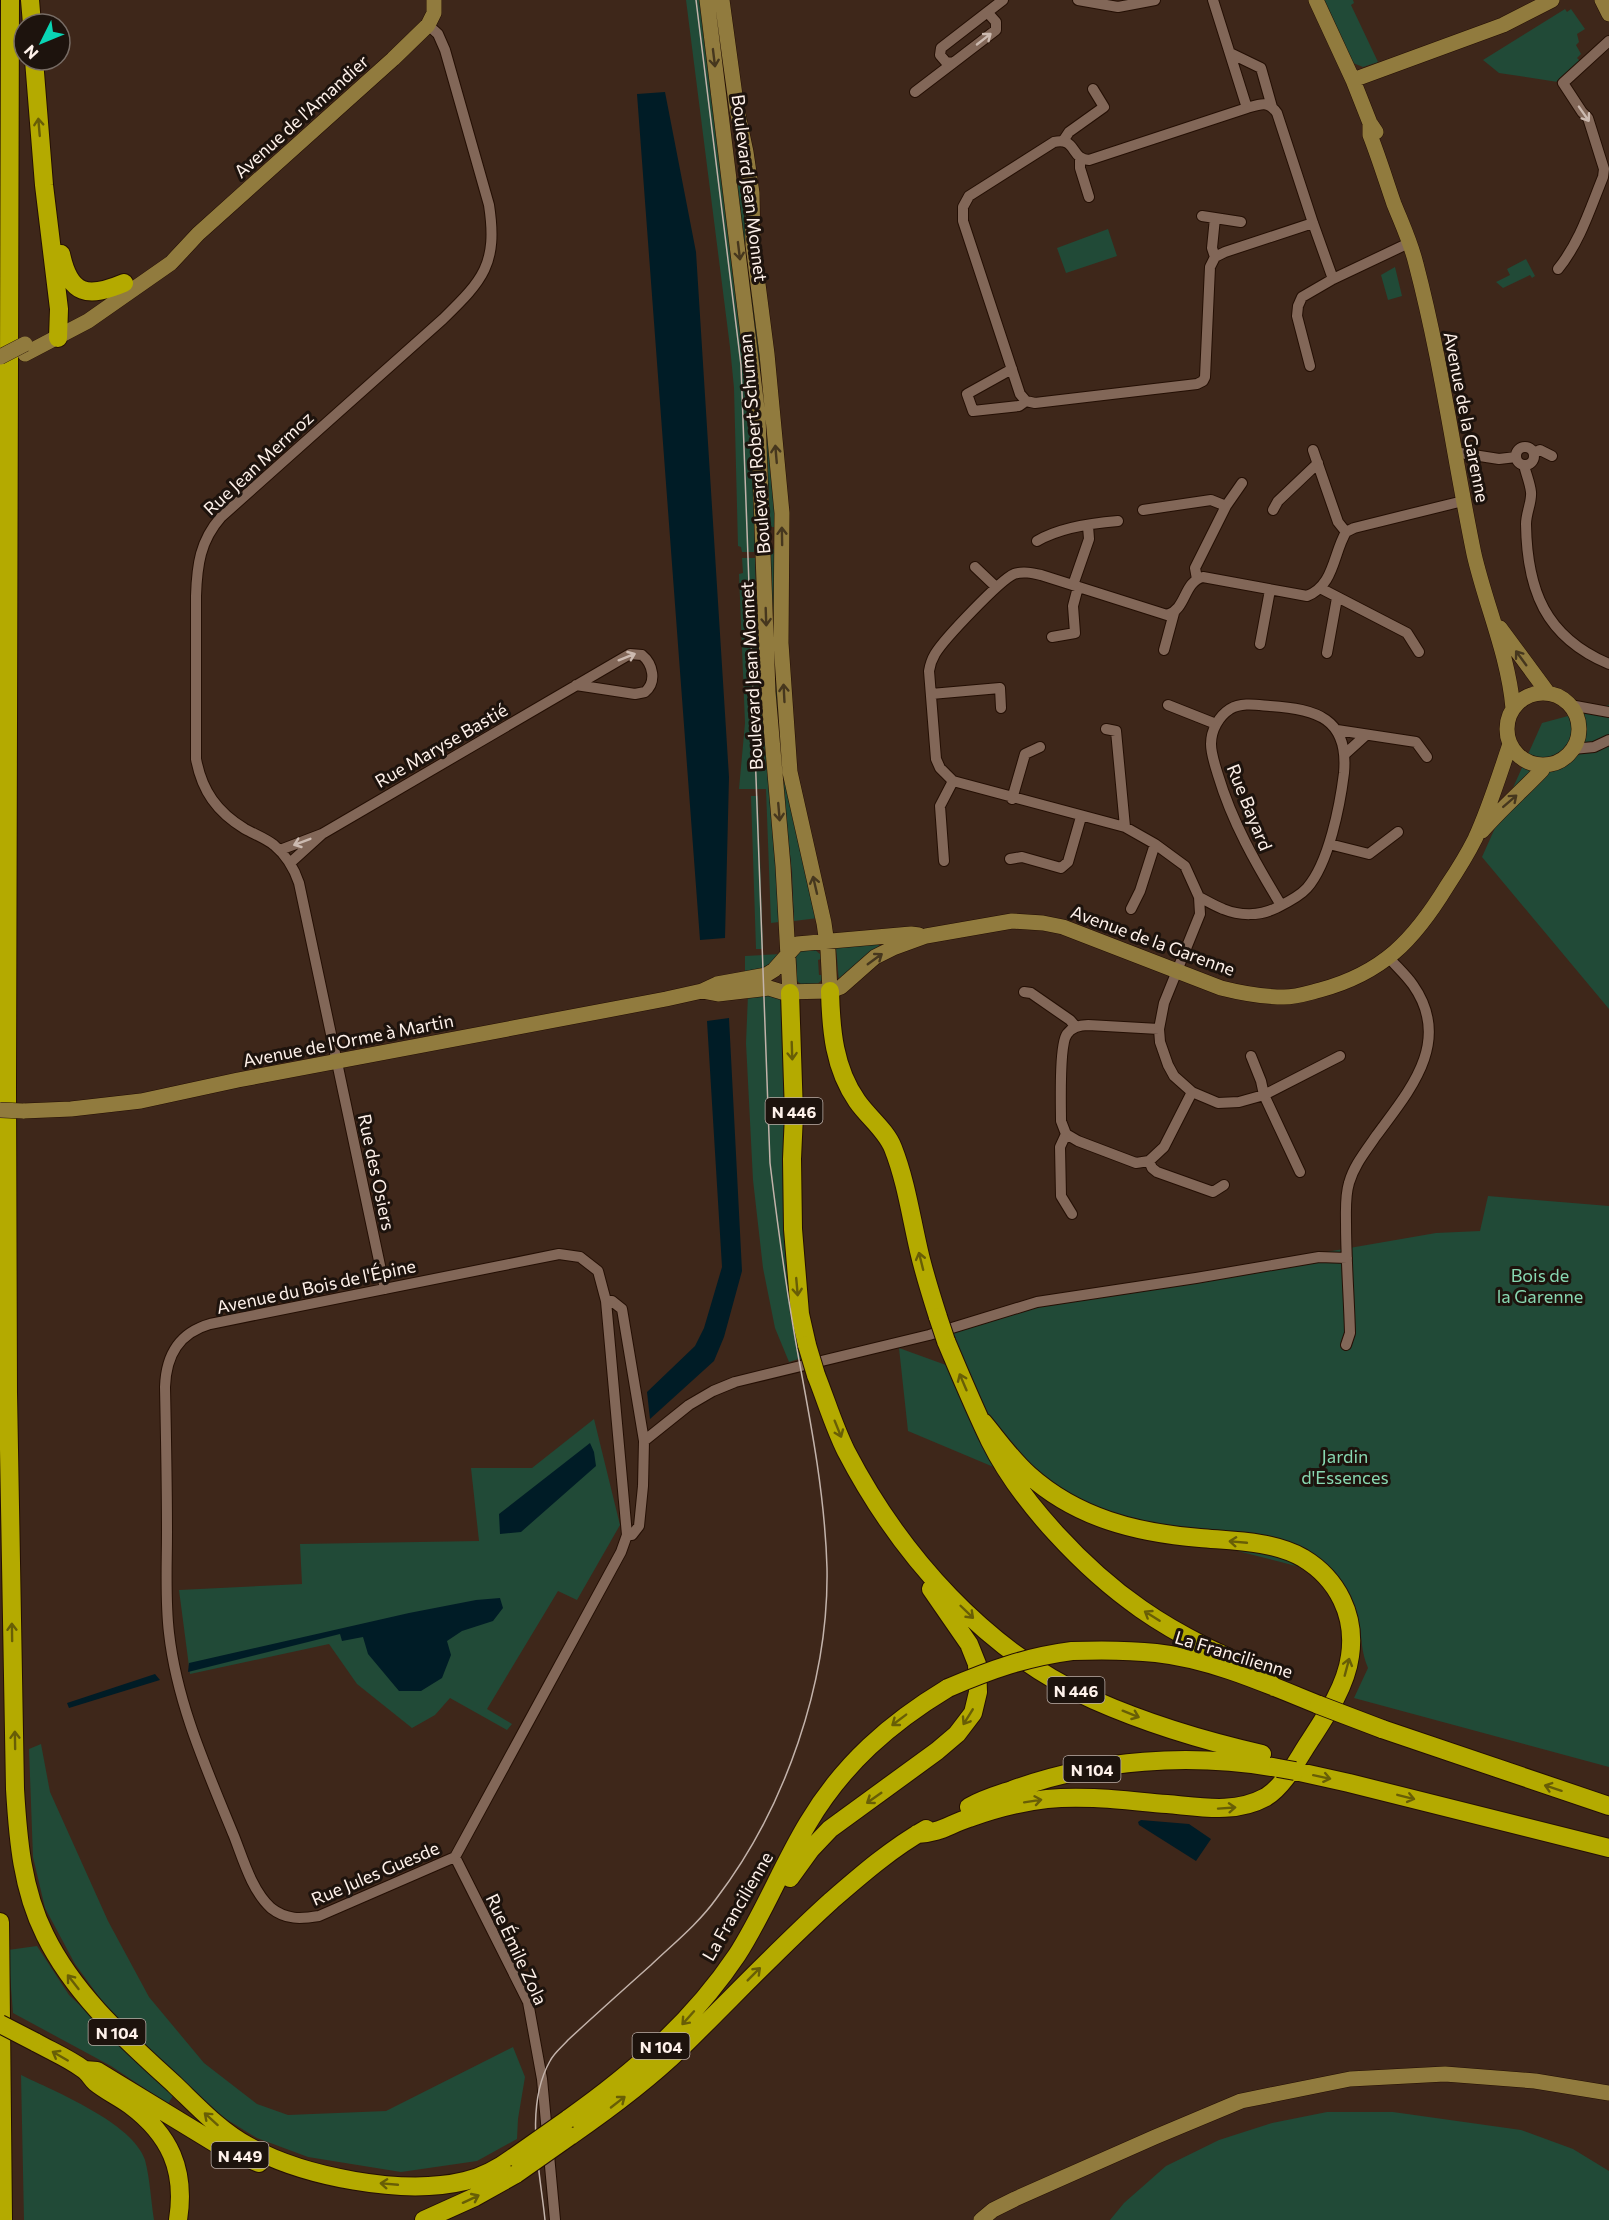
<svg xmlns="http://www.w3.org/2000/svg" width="1609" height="2220" viewBox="0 0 1609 2220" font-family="Commissioner,sans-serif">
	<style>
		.green { fill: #214a37 }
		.water { fill: #001c26 }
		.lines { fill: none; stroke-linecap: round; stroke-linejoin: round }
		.street-casing { stroke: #240f04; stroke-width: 12 }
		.secondary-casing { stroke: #240f04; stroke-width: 16 }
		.highway-casing { stroke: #240f04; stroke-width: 20 }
		.street { stroke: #826758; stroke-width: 10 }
		.secondary { stroke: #917b3e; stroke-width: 15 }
		.highway { stroke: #b4aa00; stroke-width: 18 }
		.tram { stroke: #c3b3ab; stroke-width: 1.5 }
		.secondary-bridge-casing { stroke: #240f04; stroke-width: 16; stroke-linecap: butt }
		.highway-bridge-casing { stroke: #240f04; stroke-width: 20; stroke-linecap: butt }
		.secondary-bridge { stroke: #917b3e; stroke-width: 15 }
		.highway-bridge { stroke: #b4aa00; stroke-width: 18 }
		.oneway { stroke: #ccbab0 }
		.oneway2 { stroke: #46371e }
		.oneway3 { stroke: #685e06 }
		.labels { text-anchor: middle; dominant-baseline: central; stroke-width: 6; stroke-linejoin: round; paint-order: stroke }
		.shield { fill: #1d130d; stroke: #baaea8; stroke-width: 1.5 }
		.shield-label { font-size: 16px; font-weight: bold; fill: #fef1ea }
		.street-label { font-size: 18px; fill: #fef1ea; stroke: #1d130d }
		.park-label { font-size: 18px; fill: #88d8b1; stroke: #1d130d }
	</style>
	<rect width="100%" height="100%" fill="#3e271a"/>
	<path class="green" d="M 686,0 L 703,0 L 748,370 L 758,544 L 754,544 L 754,552 L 742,552 L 741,547 L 738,546 L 734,388 L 730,347 Z
		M 1324,0 L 1353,0 L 1354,3 L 1351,5 L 1378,62 L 1363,67 L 1353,63 Z
		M 1565,9 L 1567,12 L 1571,9 L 1585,29 L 1577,34 L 1579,42 L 1576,45 L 1581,54 L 1577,58 L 1581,62 L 1558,82 L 1499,73 L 1483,60 Z
		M 738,184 L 742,184 L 745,186 L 776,493 L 775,527 L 770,527 L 768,525 L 737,185 Z
		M 1108,229 L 1117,256 L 1066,273 L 1057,248 Z
		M 1526,259 L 1535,276 L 1532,278 L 1530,275 L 1503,288 L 1496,282 L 1510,275 L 1507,269 Z
		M 1395,267 L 1402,296 L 1388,300 L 1381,275 Z
		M 777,549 L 777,644 L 818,918 L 794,921 L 792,872 L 776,734 L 768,550 Z
		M 742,558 L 755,558 L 756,595 L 760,595 L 779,922 L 771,923 L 766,789 L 739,789 L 745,723 L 739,574 L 743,573 Z
		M 1609,705 L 1609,1009 L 1482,857 L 1542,723 Z
		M 751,796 L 758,796 L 763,949 L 756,949 Z
		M 884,941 L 839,982 L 836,947 Z
		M 814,949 L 820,954 L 821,959 L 818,960 L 819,975 L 822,975 L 822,980 L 816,985 L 802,985 L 797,981 L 796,954 L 799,951 Z
		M 781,954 L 770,967 L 745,974 L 745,956 Z
		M 771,993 L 780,998 L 783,1003 L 805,1357 L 789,1362 L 775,1328 L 763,1268 L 753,1180 L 746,1043 L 748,995 Z
		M 1488,1196 L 1609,1206 L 1609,1767 L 1354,1698 L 1368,1668 C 1361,1652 1362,1638 1359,1622 C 1356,1605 1345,1590 1335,1576 L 1093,1514 L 1072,1500 L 908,1431 L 899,1348 L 968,1373 L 951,1329 L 1037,1302 L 1436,1233 L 1480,1231 Z
		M 594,1419 L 620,1525 L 577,1600 L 558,1591 L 487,1709 L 512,1724 L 507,1730 L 450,1698 L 435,1715 L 412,1728 L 357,1684 L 329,1644 L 190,1674 L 179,1590 L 302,1584 L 300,1544 L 479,1541 L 471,1468 L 532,1468 Z
		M 41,1744 L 50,1792 L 108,1921 L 149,1997 L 204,2063 L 257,2104 L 288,2115 L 386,2111 L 513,2047 L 525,2077 L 518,2119 L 517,2139 L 477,2161 L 401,2172 L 308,2157 L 257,2138 L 221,2116 L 155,2057 L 108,2009 L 75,1964 L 45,1908 L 33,1857 L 29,1749 Z
		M 37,1946 L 69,1995 L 174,2094 L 168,2104 L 111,2066 L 13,2013 L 8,1950 Z
		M 21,2075 C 54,2091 133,2123 145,2160 C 150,2179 151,2201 154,2220 L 24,2220 Z
		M 1327,2112 L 1393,2112 L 1521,2130 L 1573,2149 L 1609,2171 L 1609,2220 L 1110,2220 L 1124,2203 L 1166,2166 L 1219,2140 L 1272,2123 Z"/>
	<path class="water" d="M 665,92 L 696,252 L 729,777 L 725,938 L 700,940 L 637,94 Z
		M 729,1018 L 742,1271 L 724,1337 L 714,1361 L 650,1419 L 647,1392 L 695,1346 L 704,1328 L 722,1267 L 707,1021 Z
		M 590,1443 L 594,1452 L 596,1466 L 521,1532 L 500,1534 L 499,1514 Z
		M 500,1598 L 503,1608 L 493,1621 L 462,1631 L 447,1641 L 451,1655 L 442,1678 L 421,1691 L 399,1691 L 368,1654 L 363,1637 L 342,1641 L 340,1634 L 188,1672 L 189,1663 L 409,1613 L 476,1600 Z
		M 155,1674 L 160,1680 L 69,1708 L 67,1703 Z
		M 1141,1820 L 1189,1824 L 1211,1839 L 1196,1861 L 1139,1825 L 1138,1822 Z"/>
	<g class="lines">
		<defs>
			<path id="street" d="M 1078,0 L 1118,7 L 1155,0
				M 1213,0 L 1247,108 C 1260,104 1268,100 1277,113 L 1313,223 L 1333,279
				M 988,13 L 996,22 L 996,30 L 953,63 L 946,62 L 940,55 L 941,48 L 1003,0
				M 1230,53 L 1261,68 L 1272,107
				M 915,92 L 953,63
				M 1247,108 L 1089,160 C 1070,159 1077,137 1054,142 L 969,196 L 963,207 L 963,221 L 1020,394 L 1026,401 L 1035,403 L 1197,384 L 1203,381 L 1205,377 L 1210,267 L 1215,257 L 1225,252 L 1313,223
				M 1063,141 L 1069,132 L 1104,107 L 1093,89
				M 1080,158 L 1080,168 L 1089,197
				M 1202,216 L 1241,222
				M 1215,218 L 1212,248 L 1215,257
				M 1558,269 C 1580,242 1590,209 1603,177 L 1604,169 L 1588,118 L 1582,112 L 1563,83 L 1609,41
				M 1310,366 L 1297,316 L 1298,306 L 1302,297 L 1333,279 L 1409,243
				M 1012,369 L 967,394 L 973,411 L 1019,406 L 1026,401
				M1516 456a9 9 0 1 1 18 0a9 9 0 1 1-18 0Z
				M 1313,450 L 1338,522 L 1346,532
				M 1454,452 L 1499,459 L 1516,457
				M 1534,453 L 1540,450 L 1552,456
				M 1524,465 C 1526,474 1530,483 1531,492 C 1532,502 1526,513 1526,524 C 1527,590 1545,637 1609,664
				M 1143,510 L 1211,500 L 1226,506
				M 1273,510 L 1278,501 L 1318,463
				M 1037,541 C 1059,528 1092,523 1118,521
				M 975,567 L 996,587
				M 1197,579 L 1195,568 L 1226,506 L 1242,483
				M 1073,585 L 1089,539 L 1088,526
				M 1320,588 L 1407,633 L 1419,652
				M 1052,637 L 1075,633 L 1073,606 L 1078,587
				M 1260,644 L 1270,590
				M 1164,650 L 1174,613
				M 1327,653 L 1337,598
				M 931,694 L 1000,688 L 1001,708
				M 1168,705 L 1216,724
				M 1570,705 L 1609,712
				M 1106,729 L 1116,731 L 1125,827
				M 1337,730 L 1416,742 L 1427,757
				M 1573,749 L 1594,747 L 1609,740
				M 1345,754 L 1366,735
				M 1012,799 L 1025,754 L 1040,747
				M 322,834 L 630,654 L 642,655 C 653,664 657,682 645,692 L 635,694 L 576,685
				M 1329,844 L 1369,854 L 1398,832
				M 280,850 L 322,834 L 290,863
				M 1010,859 L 1022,857 L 1061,868 L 1068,862 L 1081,817
				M 944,861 L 940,806 L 953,781
				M 1199,897 C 1207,901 1215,906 1223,909 C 1240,916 1260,916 1276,908 C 1286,903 1299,897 1307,888 C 1329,863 1340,805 1344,773 C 1349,718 1316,709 1270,706 C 1257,705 1242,702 1230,709 C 1219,716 1211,730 1211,744 C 1211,754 1215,765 1218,775 C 1232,822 1256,864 1281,905
				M 1131,909 L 1140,891 L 1155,844
				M 1024,992 L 1031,993 L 1070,1020 L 1076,1027
				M 1159,1029 L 1088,1025 C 1080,1025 1072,1027 1067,1034 C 1059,1045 1061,1105 1061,1121 L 1066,1134 L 1078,1141 L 1136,1163 L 1149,1161 L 1164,1147 L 1192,1092
				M 1251,1056 L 1261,1081 L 1264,1095 L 1300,1172
				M 1340,1056 L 1264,1095 L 1239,1102 L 1218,1103 L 1192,1092 L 1174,1076 L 1168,1065 L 1160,1042 L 1159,1029 L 1164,1003 L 1200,914 L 1199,897 L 1185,866 L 1155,844 L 1125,827 L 953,781 L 940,768 L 936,759 L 929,671 C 930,665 932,659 935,654 C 944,639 1000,580 1014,574 C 1023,571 1032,573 1041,575 L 1167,615 C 1187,609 1183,582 1203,577 L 1307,596 C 1334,586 1333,554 1346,532 L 1354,528 L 1463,501
				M 1066,1134 L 1060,1147 L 1061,1196 L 1072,1214
				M 1149,1161 L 1152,1168 L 1157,1172 L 1213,1192 L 1224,1185
				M 559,1254 L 580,1257 L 598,1271 L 606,1301 L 627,1535 L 621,1552 L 455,1857 L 319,1916 C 301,1919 286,1920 271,1908 C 252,1891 243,1859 234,1836 C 207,1770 177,1704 169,1633 C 165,1599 167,1566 167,1532 C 167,1484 166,1435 165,1387 C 166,1355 179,1333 210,1324 Z
				M 385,1289 L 299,883 C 294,868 286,855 274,845 C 265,838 254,834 245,829 C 217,812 202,791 196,759 L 196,596 C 197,565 200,541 221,517 L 443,319 C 483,280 498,264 489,205 L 445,50 L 438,34 L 428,25
				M 606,1301 L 612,1301 L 622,1309 L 644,1441 L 643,1486 L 639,1526 L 632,1535 L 627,1535
				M 1346,1345 L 1350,1333 C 1349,1296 1346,1260 1346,1223 C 1346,1210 1345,1196 1349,1183 C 1354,1165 1366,1151 1376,1136 C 1409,1091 1453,1042 1413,985 C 1406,975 1397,967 1389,958
				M 644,1441 L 689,1405 L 713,1391 L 735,1382 L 929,1335 L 1037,1302 L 1196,1278 L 1319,1257 L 1347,1258
				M 455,1857 L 528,2002 L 542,2079 L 555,2220"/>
			<path id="secondary" d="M 707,0 L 758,416 L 768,692 L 783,866 L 790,993
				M 722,0 L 737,110 L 746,152 L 752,193 L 753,245 L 767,354 L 782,513 L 781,643 L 790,772 L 824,923 L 828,951 L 830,991
				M 1316,0 L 1353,80 L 1370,123 L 1376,132
				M 1602,0 L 1609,14
				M 1353,80 L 1503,25 L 1552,0
				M 1370,123 L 1370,135 C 1379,158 1386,181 1394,204 C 1402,224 1411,243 1416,264 C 1441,359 1454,457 1474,554 C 1486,606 1508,654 1513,708
				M 25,354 L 88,321 L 171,263 L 198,234 L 393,59 L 428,25 L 434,13 L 434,0
				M 1500,628 L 1548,693
				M1507 729a36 36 0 1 1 72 0a36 36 0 1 1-72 0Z
				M 1482,831 C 1501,809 1522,791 1542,770 L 1542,765
				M 702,991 L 718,994 L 769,988 L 782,992 L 830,991 L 841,987 L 875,957 L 893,948 L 926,936 L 1012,921 L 1043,923 L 1063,927 L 1221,988 C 1241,993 1262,997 1284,997 C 1296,997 1308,993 1320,990 C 1383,973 1414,940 1447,886 C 1457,871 1467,855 1475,839 C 1489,809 1499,776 1510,744
				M 23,1111 L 71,1109 L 141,1101 L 238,1080 L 666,999 L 702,991 L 717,984 L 766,975 L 774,970 L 797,944 L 911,934 L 919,935
				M 981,2220 L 993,2210 L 1015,2199 L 1155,2137 L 1241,2101 L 1350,2079 L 1445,2074 L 1535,2081 L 1609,2093"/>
			<path id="highway" d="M 10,0 L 7,1088 L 8,1393 L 15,1789 C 18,1839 22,1889 45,1935 C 75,1996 126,2040 175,2085 C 198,2107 220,2131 248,2146 C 304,2177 403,2196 465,2181 C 483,2177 499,2168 514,2157
				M 30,0 L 32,24
				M 34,60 L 44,185 L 59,309 L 58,338
				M 61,254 C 70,296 88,298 124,283
				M 830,991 C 831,1030 834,1068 857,1101 C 868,1117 886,1130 893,1148 C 906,1181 911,1217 919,1251 C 924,1273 931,1295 938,1317
				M 790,993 L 794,1114 L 792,1159 L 793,1229 L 800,1314 L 807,1345
				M 946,1341 C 960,1374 974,1408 990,1441 C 1020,1502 1085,1570 1141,1609 C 1161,1623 1182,1635 1204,1646 C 1228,1658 1256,1668 1274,1687
				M 816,1375 C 826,1400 834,1427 846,1451 C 900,1555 986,1652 1094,1700 C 1148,1724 1205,1741 1262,1754
				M 1072,1651 C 1100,1650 1128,1650 1156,1653 C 1212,1659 1267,1684 1319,1705
				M 1382,1729 L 1609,1806
				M 1295,1771 L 1349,1783 L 1609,1848
				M 969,1807 C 983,1799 997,1795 1012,1790 C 1097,1759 1190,1753 1278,1768
				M 917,1834 C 940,1833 948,1825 969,1818 C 994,1809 1020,1802 1047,1799 C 1087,1795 1128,1801 1167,1804 C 1201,1807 1235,1814 1266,1797 C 1285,1785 1297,1760 1309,1742 C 1326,1716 1346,1686 1350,1656 C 1356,1616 1338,1579 1303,1558 C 1273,1541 1234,1541 1200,1538 C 1137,1533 1077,1518 1029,1475 C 1011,1459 998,1440 983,1422
				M 790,1878 L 811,1849 L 830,1829 L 937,1751 L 957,1734 L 973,1713 L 978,1692 L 977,1664 L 969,1644 L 931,1589
				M 0,1922 L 3,2220
				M 35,2042 C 51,2051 68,2058 83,2069 C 88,2072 91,2078 95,2082 C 106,2091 119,2097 130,2105 C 170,2135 186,2170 178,2220
				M 84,2070 L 97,2071 L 225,2149 L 259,2163
				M 568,2119 C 633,2073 692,2022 737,1955 C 764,1913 782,1866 808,1823 C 843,1764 890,1723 948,1688
				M 570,2136 C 609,2109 647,2081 681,2048 C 731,1999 779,1948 831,1901 C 861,1875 892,1848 926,1829
				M 424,2220 L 475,2197 L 516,2174"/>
		</defs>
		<use href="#street" class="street-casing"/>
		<use href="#secondary" class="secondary-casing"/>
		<use href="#highway" class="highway-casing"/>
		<use href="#street" class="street"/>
		<use href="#secondary" class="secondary"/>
		<use href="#highway" class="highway"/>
		<path class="tram" d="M 545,2220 C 540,2170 524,2107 550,2061 C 554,2053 562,2047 568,2040 C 595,2015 623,1990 651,1965 C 673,1944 698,1924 716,1899 C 785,1809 829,1682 827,1568 C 825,1498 812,1429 799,1360 C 787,1295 778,1229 770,1163 L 741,365 L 696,0"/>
		<defs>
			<path id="secondary-bridge" d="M 0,357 L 25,344
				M 0,1110 L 23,1111"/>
			<path id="highway-bridge" d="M 938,1317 L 946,1341
				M 807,1345 L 816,1375
				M 948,1688 C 990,1670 1026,1657 1072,1651
				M 1319,1705 L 1382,1729
				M 1278,1768 L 1295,1771
				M 0,2024 L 35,2042
				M 514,2157 L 568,2119
				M 516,2174 L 570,2136"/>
		</defs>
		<use href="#secondary-bridge" class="secondary-bridge-casing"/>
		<use href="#highway-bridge" class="highway-bridge-casing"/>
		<use href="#secondary-bridge" class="secondary-bridge"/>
		<use href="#highway-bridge" class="highway-bridge"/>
	</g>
	<defs><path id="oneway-shaft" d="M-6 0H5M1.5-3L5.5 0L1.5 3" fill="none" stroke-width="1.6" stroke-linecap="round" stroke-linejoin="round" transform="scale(1.5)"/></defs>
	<g class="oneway">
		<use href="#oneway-shaft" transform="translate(984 39) rotate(-38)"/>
		<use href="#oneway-shaft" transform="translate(1584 114) rotate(55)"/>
		<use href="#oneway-shaft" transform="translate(627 657) rotate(-22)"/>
		<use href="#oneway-shaft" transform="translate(302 842) rotate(159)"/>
	</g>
	<g class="oneway2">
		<use href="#oneway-shaft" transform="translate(714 58) rotate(83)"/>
		<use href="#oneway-shaft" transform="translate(739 251) rotate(83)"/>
		<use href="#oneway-shaft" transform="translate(776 454) rotate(-95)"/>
		<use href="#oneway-shaft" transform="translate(782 536) rotate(-91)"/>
		<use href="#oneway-shaft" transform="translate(766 617) rotate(88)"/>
		<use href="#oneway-shaft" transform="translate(1521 658) rotate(-126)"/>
		<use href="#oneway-shaft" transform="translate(784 693) rotate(-93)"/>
		<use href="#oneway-shaft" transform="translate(1510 801) rotate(-41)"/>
		<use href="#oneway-shaft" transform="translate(779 812) rotate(85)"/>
		<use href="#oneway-shaft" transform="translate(815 885) rotate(-103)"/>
		<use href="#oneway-shaft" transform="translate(875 959) rotate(-36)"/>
	</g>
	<g class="oneway3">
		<use href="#oneway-shaft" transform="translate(39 127) rotate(-95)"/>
		<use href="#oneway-shaft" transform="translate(792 1051) rotate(88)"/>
		<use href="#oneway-shaft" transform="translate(921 1261) rotate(-104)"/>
		<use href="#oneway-shaft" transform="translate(797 1287) rotate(85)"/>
		<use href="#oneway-shaft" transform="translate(963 1382) rotate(-113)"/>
		<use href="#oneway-shaft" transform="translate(838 1429) rotate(68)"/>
		<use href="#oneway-shaft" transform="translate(1238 1542) rotate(-175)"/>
		<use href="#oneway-shaft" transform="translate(967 1612) rotate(44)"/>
		<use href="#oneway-shaft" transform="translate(1152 1616) rotate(-148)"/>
		<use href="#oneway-shaft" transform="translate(12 1632) rotate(-91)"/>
		<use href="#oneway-shaft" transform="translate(1347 1667) rotate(-75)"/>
		<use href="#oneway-shaft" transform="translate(1131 1714) rotate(22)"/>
		<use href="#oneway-shaft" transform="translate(968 1717) rotate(122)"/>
		<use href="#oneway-shaft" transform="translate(899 1720) rotate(143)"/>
		<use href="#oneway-shaft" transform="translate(15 1740) rotate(-91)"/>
		<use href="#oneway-shaft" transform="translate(1322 1777) rotate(12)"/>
		<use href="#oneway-shaft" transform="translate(1553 1788) rotate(-162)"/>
		<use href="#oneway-shaft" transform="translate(1406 1797) rotate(14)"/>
		<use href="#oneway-shaft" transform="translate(874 1798) rotate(145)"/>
		<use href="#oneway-shaft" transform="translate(1033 1801) rotate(-9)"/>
		<use href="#oneway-shaft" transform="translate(1227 1808) rotate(-4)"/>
		<use href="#oneway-shaft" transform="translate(754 1974) rotate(-45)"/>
		<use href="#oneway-shaft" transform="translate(73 1982) rotate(-128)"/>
		<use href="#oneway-shaft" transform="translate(688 2018) rotate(132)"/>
		<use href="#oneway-shaft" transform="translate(60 2056) rotate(-150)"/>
		<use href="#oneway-shaft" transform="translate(618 2102) rotate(-38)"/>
		<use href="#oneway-shaft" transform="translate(211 2119) rotate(-138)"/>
		<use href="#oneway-shaft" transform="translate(389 2184) rotate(-175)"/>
		<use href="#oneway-shaft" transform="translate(471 2199) rotate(-25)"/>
	</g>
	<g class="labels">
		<g class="shield">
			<rect x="765.5" y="1098" width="57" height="26" rx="4.5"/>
			<rect x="1047.5" y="1677" width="57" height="26" rx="4.5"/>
			<rect x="1063.5" y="1756" width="57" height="26" rx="4.5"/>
			<rect x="88.5" y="2019" width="57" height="26" rx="4.5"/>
			<rect x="632.5" y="2033" width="57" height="26" rx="4.5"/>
			<rect x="211.5" y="2142" width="57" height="26" rx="4.5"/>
		</g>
		<g class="shield-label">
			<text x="794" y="1111">N 446</text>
			<text x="1076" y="1690">N 446</text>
			<text x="1092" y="1769">N 104</text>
			<text x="117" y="2032">N 104</text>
			<text x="661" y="2046">N 104</text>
			<text x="240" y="2155">N 449</text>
		</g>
		<g class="street-label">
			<text transform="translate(301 116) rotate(-42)">Avenue de l'Amandier</text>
			<text transform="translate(750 188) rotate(83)">Boulevard Jean Monnet</text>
			<text transform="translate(1467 417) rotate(79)">Avenue de la Garenne</text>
			<text transform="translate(754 444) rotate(-95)">Boulevard Robert Schuman</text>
			<text transform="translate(258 463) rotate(-43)">Rue Jean Mermoz</text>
			<text transform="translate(751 676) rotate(-93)">Boulevard Jean Monnet</text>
			<text transform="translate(441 745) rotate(-30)">Rue Maryse Bastié</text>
			<text transform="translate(1250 807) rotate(68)">Rue Bayard</text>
			<text transform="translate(1153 940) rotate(20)">Avenue de la Garenne</text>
			<text transform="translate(348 1040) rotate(-11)">Avenue de l'Orme à Martin</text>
			<text transform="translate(377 1172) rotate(78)">Rue des Osiers</text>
			<text transform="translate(316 1286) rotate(-12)">Avenue du Bois de l'Épine</text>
			<text transform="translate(1234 1654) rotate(17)">La Francilienne</text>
			<text transform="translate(375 1873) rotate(-23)">Rue Jules Guesde</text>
			<text transform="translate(737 1906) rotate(-60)">La Francilienne</text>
			<text transform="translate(517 1949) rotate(65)">Rue Émile Zola</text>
		</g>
		<g class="park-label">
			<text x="1540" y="1275">Bois de<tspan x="1540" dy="21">la Garenne</tspan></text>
			<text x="1345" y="1456">Jardin<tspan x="1345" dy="21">d'Essences</tspan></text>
		</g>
	</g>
	<g transform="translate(42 42) rotate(227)"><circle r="28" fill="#1d130d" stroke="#776c65" stroke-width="1.5"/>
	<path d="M0-4.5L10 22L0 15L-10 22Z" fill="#09d5b5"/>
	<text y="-9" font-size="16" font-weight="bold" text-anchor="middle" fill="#fef1ea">N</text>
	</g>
</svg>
